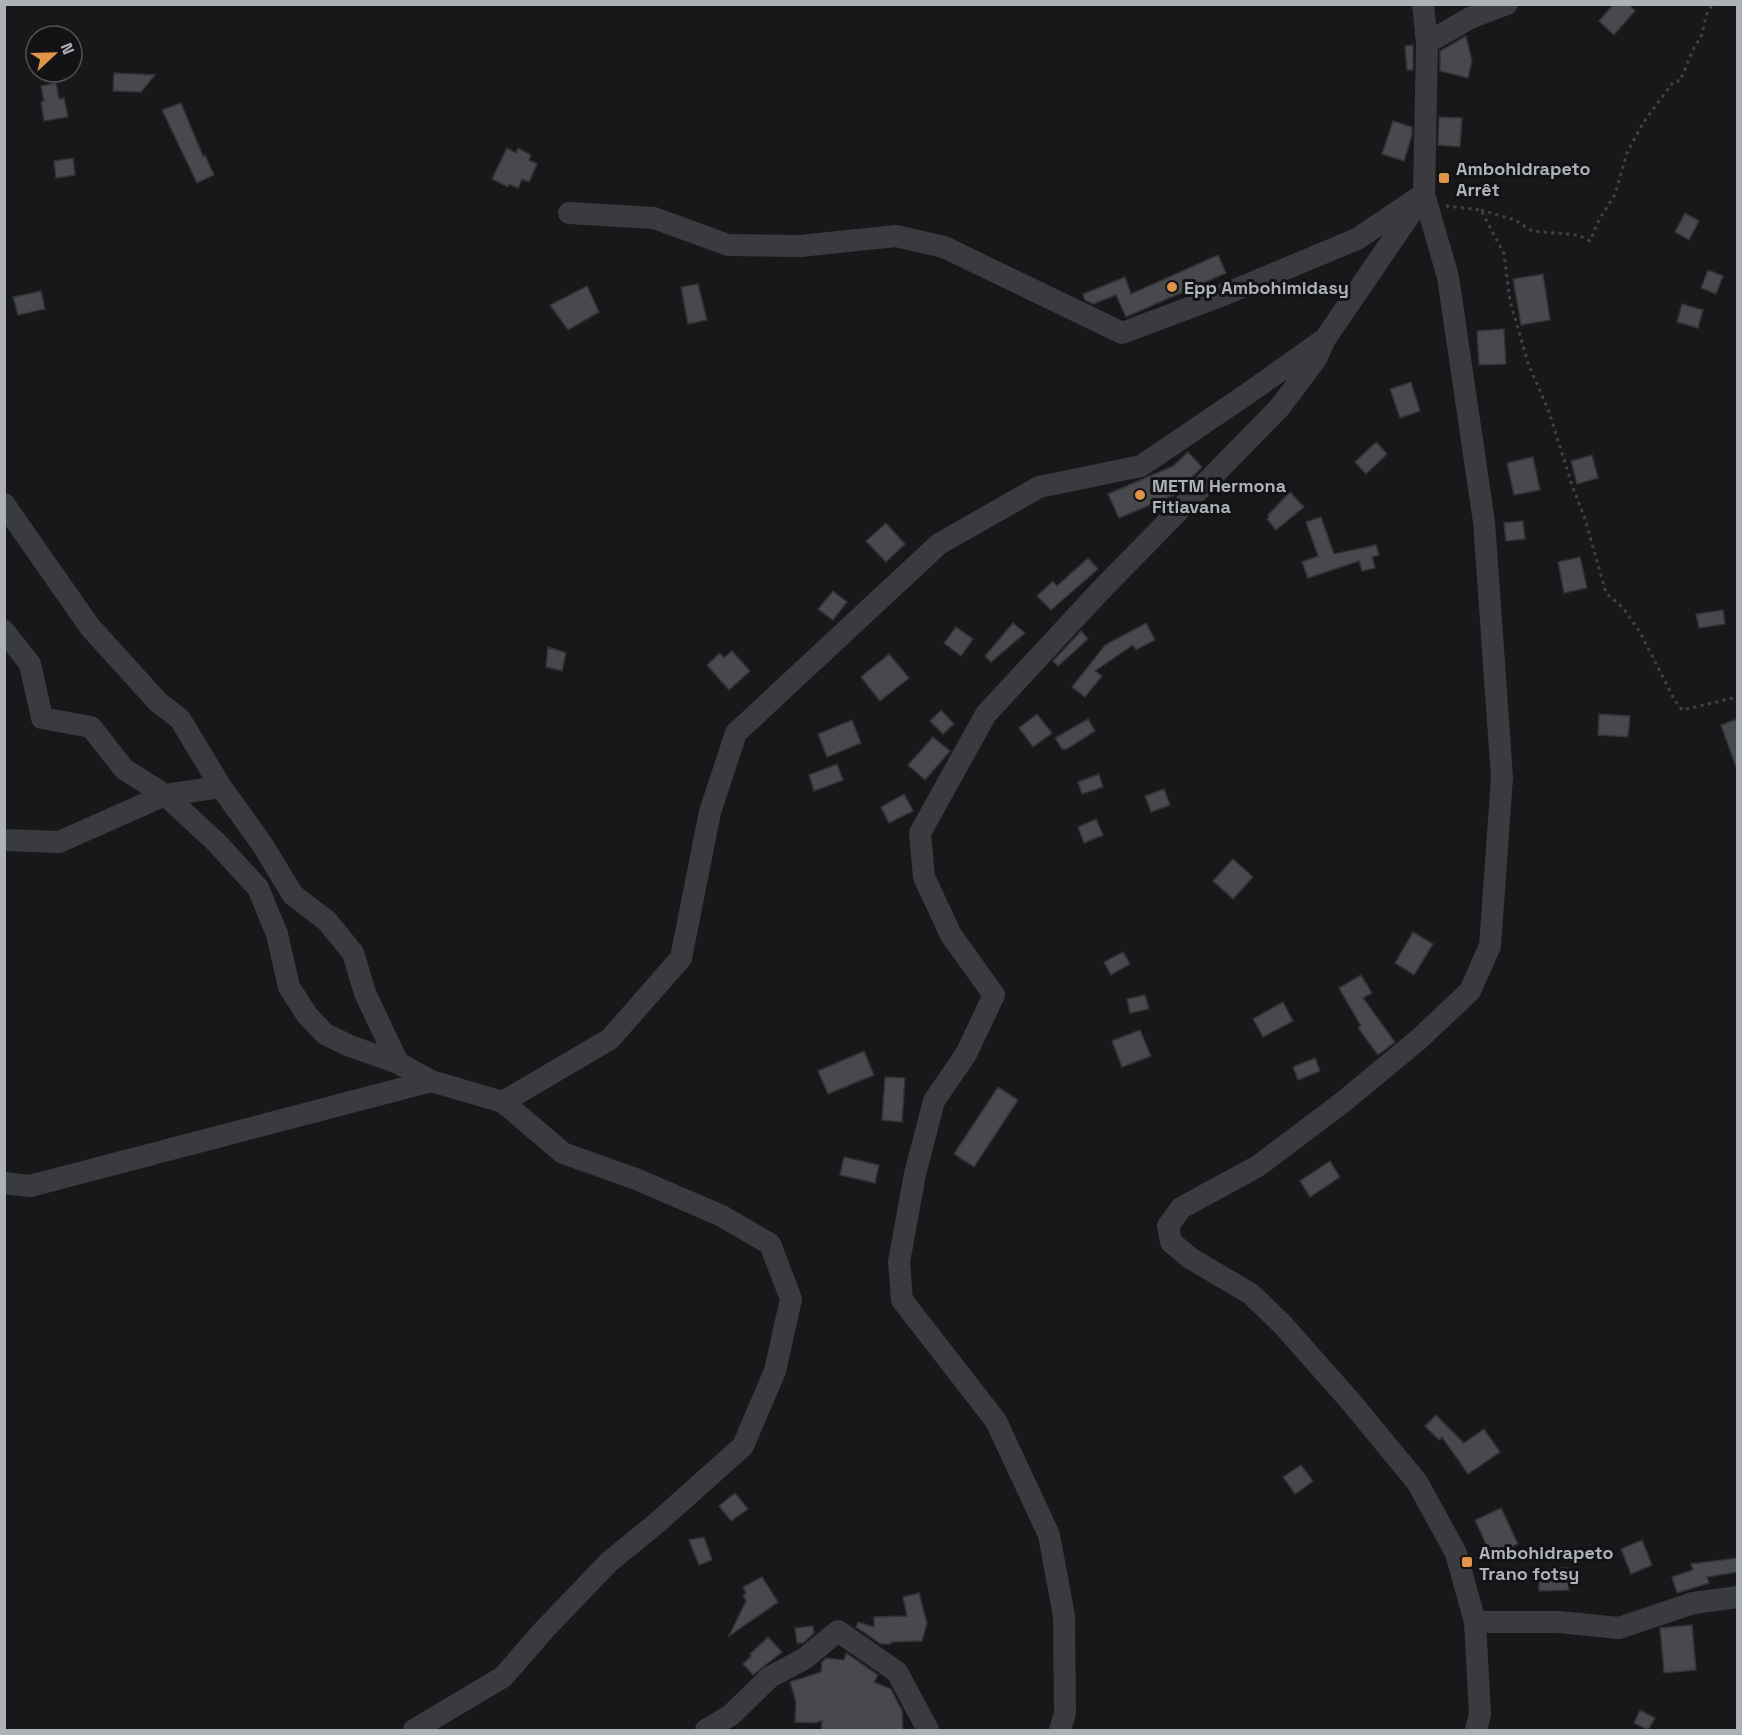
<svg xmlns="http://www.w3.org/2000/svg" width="1742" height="1735" viewBox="0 0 1742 1735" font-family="'Space Grotesk',sans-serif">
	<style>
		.building { fill: #47494c; stroke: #323336; stroke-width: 1.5 }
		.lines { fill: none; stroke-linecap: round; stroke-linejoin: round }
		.path { stroke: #404245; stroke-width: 3; stroke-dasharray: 3 4.5; stroke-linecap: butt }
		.minor { stroke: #3a3b3f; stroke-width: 22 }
		.poi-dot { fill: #e0944a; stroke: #131315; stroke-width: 2 }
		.labels { text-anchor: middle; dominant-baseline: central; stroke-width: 6; stroke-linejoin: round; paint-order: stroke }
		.poi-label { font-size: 18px; font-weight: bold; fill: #acb2b8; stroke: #131315; text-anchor: start }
	</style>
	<rect width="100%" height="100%" fill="#18181a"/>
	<path class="building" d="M 1614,4 L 1628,4 L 1635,11 L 1614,35 L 1599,21 Z
		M 1466,36 L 1472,61 L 1468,78 L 1440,71 L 1440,51 Z
		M 1413,45 L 1413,70 L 1407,70 L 1405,46 Z
		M 114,73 L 155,75 L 141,92 L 138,92 L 113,91 Z
		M 56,83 L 59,99 L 64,98 L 68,117 L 44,121 L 41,102 L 44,101 L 41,86 Z
		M 181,103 L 203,156 L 205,155 L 214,175 L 197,183 L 162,110 Z
		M 1439,117 L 1462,118 L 1460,147 L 1438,145 Z
		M 1393,121 L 1412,127 L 1412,135 L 1404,161 L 1382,154 Z
		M 507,148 L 516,153 L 518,148 L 531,155 L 529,160 L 537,164 L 529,182 L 522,179 L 518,188 L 509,184 L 508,187 L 492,179 Z
		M 73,158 L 75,175 L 56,178 L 54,161 Z
		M 1685,213 L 1699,221 L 1689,240 L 1675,232 Z
		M 1218,255 L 1226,273 L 1126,317 L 1116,295 L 1093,304 L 1085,300 L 1083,294 L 1125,277 L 1131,294 Z
		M 1708,270 L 1723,276 L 1716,294 L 1701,288 Z
		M 1543,274 L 1550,320 L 1521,325 L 1513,279 Z
		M 698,284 L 707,320 L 688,324 L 681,287 Z
		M 587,286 L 599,312 L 568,330 L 550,305 Z
		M 41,291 L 45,309 L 18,315 L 13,297 Z
		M 1682,304 L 1703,310 L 1698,328 L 1677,322 Z
		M 1504,329 L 1506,364 L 1479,365 L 1477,331 Z
		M 1411,382 L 1420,411 L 1400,418 L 1390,389 Z
		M 1376,442 L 1387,454 L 1366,474 L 1355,462 Z
		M 1188,452 L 1202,467 L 1174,495 L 1119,518 L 1108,494 L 1173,466 Z
		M 1592,455 L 1598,478 L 1577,484 L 1571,461 Z
		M 1533,457 L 1540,490 L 1514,495 L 1507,463 Z
		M 1290,492 L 1304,507 L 1276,530 L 1267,519 L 1269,517 L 1268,515 Z
		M 1321,517 L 1334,554 L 1376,545 L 1379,555 L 1372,557 L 1375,568 L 1362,571 L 1359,561 L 1308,578 L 1302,562 L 1318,556 L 1306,522 Z
		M 1523,521 L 1525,539 L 1506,541 L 1504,523 Z
		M 886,523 L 905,544 L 886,562 L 866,541 Z
		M 1580,557 L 1587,588 L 1564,593 L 1558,562 Z
		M 1088,558 L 1098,569 L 1051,610 L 1037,596 L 1053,581 L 1057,586 Z
		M 833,591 L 847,602 L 833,620 L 818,609 Z
		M 1723,610 L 1725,624 L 1699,628 L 1696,614 Z
		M 1013,623 L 1025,633 L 991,662 L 985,656 Z
		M 1146,623 L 1155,640 L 1136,650 L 1133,645 L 1095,671 L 1102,676 L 1085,697 L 1072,687 L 1105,645 Z
		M 956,627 L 973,639 L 961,656 L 944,643 Z
		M 1081,631 L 1088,639 L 1058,666 L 1053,661 Z
		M 548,647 L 566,653 L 562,671 L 546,667 Z
		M 732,651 L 750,671 L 729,690 L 707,665 L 720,653 L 724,658 Z
		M 889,654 L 909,678 L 880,701 L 861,677 Z
		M 941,710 L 954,724 L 943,734 L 930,721 Z
		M 1037,714 L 1052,733 L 1033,747 L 1019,728 Z
		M 1599,714 L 1630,716 L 1628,737 L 1598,735 Z
		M 1088,719 L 1095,731 L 1067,749 L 1062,749 L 1055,738 Z
		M 1737,719 L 1737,766 L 1736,767 L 1721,725 Z
		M 852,720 L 861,743 L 827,757 L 818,734 Z
		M 933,737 L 950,751 L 925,780 L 908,765 Z
		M 837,764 L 843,780 L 814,791 L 809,775 Z
		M 1099,774 L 1103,787 L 1082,794 L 1078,782 Z
		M 1164,789 L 1170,805 L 1151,812 L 1145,796 Z
		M 904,794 L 913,811 L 889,823 L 881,807 Z
		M 1096,819 L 1103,835 L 1084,843 L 1078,827 Z
		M 1233,859 L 1253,877 L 1233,899 L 1213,881 Z
		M 1413,932 L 1433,944 L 1414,975 L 1395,963 Z
		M 1123,952 L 1130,964 L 1111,975 L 1104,962 Z
		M 1361,975 L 1372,993 L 1363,998 L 1395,1042 L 1378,1055 L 1358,1028 L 1361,1026 L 1339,988 Z
		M 1145,995 L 1149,1009 L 1130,1013 L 1127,999 Z
		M 1283,1002 L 1293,1021 L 1263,1037 L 1253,1019 Z
		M 1140,1030 L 1151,1056 L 1122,1067 L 1112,1041 Z
		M 864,1051 L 874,1075 L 828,1094 L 818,1071 Z
		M 1315,1058 L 1320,1071 L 1298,1080 L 1293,1067 Z
		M 885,1077 L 905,1078 L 902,1122 L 882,1120 Z
		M 998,1087 L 1018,1100 L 974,1167 L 954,1154 Z
		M 844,1157 L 879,1165 L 875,1183 L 840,1175 Z
		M 1330,1161 L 1340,1177 L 1310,1197 L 1300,1181 Z
		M 1436,1415 L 1464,1443 L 1484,1429 L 1500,1452 L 1468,1474 L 1442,1437 L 1439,1440 L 1425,1426 Z
		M 1301,1465 L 1313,1481 L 1295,1494 L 1283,1477 Z
		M 735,1493 L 748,1509 L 731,1521 L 719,1506 Z
		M 1501,1508 L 1518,1544 L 1492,1557 L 1475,1520 Z
		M 704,1537 L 712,1560 L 699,1565 L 689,1540 Z
		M 1642,1540 L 1652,1565 L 1631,1574 L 1621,1549 Z
		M 1737,1558 L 1737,1572 L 1707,1577 L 1709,1583 L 1677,1593 L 1672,1577 L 1693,1570 L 1691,1564 Z
		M 1568,1568 L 1569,1590 L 1539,1591 L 1539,1569 Z
		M 762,1577 L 778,1602 L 729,1636 L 746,1601 L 743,1595 L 746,1593 L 743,1587 Z
		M 919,1593 L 927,1623 L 922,1641 L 891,1642 L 891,1644 L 881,1644 L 856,1627 L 858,1622 L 874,1627 L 874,1617 L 907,1616 L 903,1597 Z
		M 1692,1625 L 1696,1670 L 1664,1673 L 1660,1628 Z
		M 813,1626 L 814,1633 L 803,1643 L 797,1643 L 795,1628 Z
		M 768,1637 L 782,1652 L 753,1675 L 743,1664 L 751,1656 L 750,1654 Z
		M 846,1653 L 878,1675 L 874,1682 L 891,1689 L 902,1711 L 903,1731 L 821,1731 L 822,1721 L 814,1723 L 795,1722 L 796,1702 L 790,1682 L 821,1672 L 822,1662 L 826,1658 L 844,1660 Z
		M 1640,1710 L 1655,1718 L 1648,1730 L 1634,1723 Z"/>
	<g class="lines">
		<path class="path" d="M 1446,206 L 1481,210 L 1504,254 L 1510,301 L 1528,363 L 1549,412 L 1573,488 L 1585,519 L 1606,593 L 1623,608 L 1640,632 L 1674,699 L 1682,710 L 1738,697
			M 1481,210 L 1515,220 L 1532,231 L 1578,235 L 1590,241 L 1599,220 L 1615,194 L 1627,153 L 1643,123 L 1674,81 L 1680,81 L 1695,45 C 1707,34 1701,15 1714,4"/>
		<path class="minor" d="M 1423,4 L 1427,43 L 1424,194 L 1448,277 L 1484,522 L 1502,777 L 1490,946 L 1470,991 L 1418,1040 L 1343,1102 L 1258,1166 L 1181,1208 L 1168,1226 L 1171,1242 L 1190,1258 L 1251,1294 L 1283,1325 L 1351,1402 L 1417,1482 L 1456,1553 L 1475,1622 L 1480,1714 L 1476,1730
			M 1427,43 L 1470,18 L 1507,4
			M 569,213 L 654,218 L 728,245 L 800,246 L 896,236 L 944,247 L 1122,333 L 1218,297 L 1357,239 L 1424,194 L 1325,339 L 1316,359 L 1280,407 L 1101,590 L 986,714 L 920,833 L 924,877 L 951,935 L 994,995 L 966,1054 L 934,1101 L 915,1174 L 899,1262 L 902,1300 L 996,1421 L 1049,1535 L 1064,1616 L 1065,1713 L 1060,1730
			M 4,504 L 90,627 L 158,702 L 180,719 L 221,787 L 262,844 L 293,895 L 327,921 L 353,953 L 365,993 L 398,1063
			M 4,631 L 30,664 L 42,718 L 91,727 L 124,769 L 165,795 L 217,843 L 258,888 L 277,934 L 289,987 L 307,1015 L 325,1034 L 350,1046 L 398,1063 L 431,1081 L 503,1102 L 610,1039 L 681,958 L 710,812 L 736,733 L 939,544 L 1039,487 L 1141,466 L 1250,392 L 1322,341
			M 4,840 L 59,842 L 165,795 L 221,787
			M 4,1183 L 30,1186 L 431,1081
			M 1475,1622 L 1559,1622 L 1619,1628 L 1693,1603 L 1738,1597
			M 414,1730 L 503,1677 L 543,1631 L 609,1562 L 658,1522 L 743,1446 L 775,1371 L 791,1299 L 770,1244 L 722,1216 L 636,1179 L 563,1153 L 503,1102
			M 706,1730 L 731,1715 L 770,1677 L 804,1659 L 838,1631 L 897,1672 L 928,1730"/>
	</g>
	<g class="poi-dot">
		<rect x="1438" y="172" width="12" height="12" rx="3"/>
		<circle cx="1172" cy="287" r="6"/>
		<circle cx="1140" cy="495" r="6"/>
		<rect x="1461" y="1556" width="12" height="12" rx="3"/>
	</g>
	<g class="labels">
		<g class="poi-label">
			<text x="1456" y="168">Ambohidrapeto<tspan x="1456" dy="21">Arrêt</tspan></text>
			<text x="1184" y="287">Epp Ambohimidasy</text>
			<text x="1152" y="485">METM Hermona<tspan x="1152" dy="21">Fitiavana</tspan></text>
			<text x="1479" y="1552">Ambohidrapeto<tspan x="1479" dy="21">Trano fotsy</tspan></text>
		</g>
	</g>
	<rect width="1742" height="1735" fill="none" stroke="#acb2b8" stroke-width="12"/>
	<g transform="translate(54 54) rotate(68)"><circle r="28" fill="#131315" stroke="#505356" stroke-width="1.5"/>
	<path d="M0-4.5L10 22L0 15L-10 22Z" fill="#e0944a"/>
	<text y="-9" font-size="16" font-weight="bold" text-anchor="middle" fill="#acb2b8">N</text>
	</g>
</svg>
